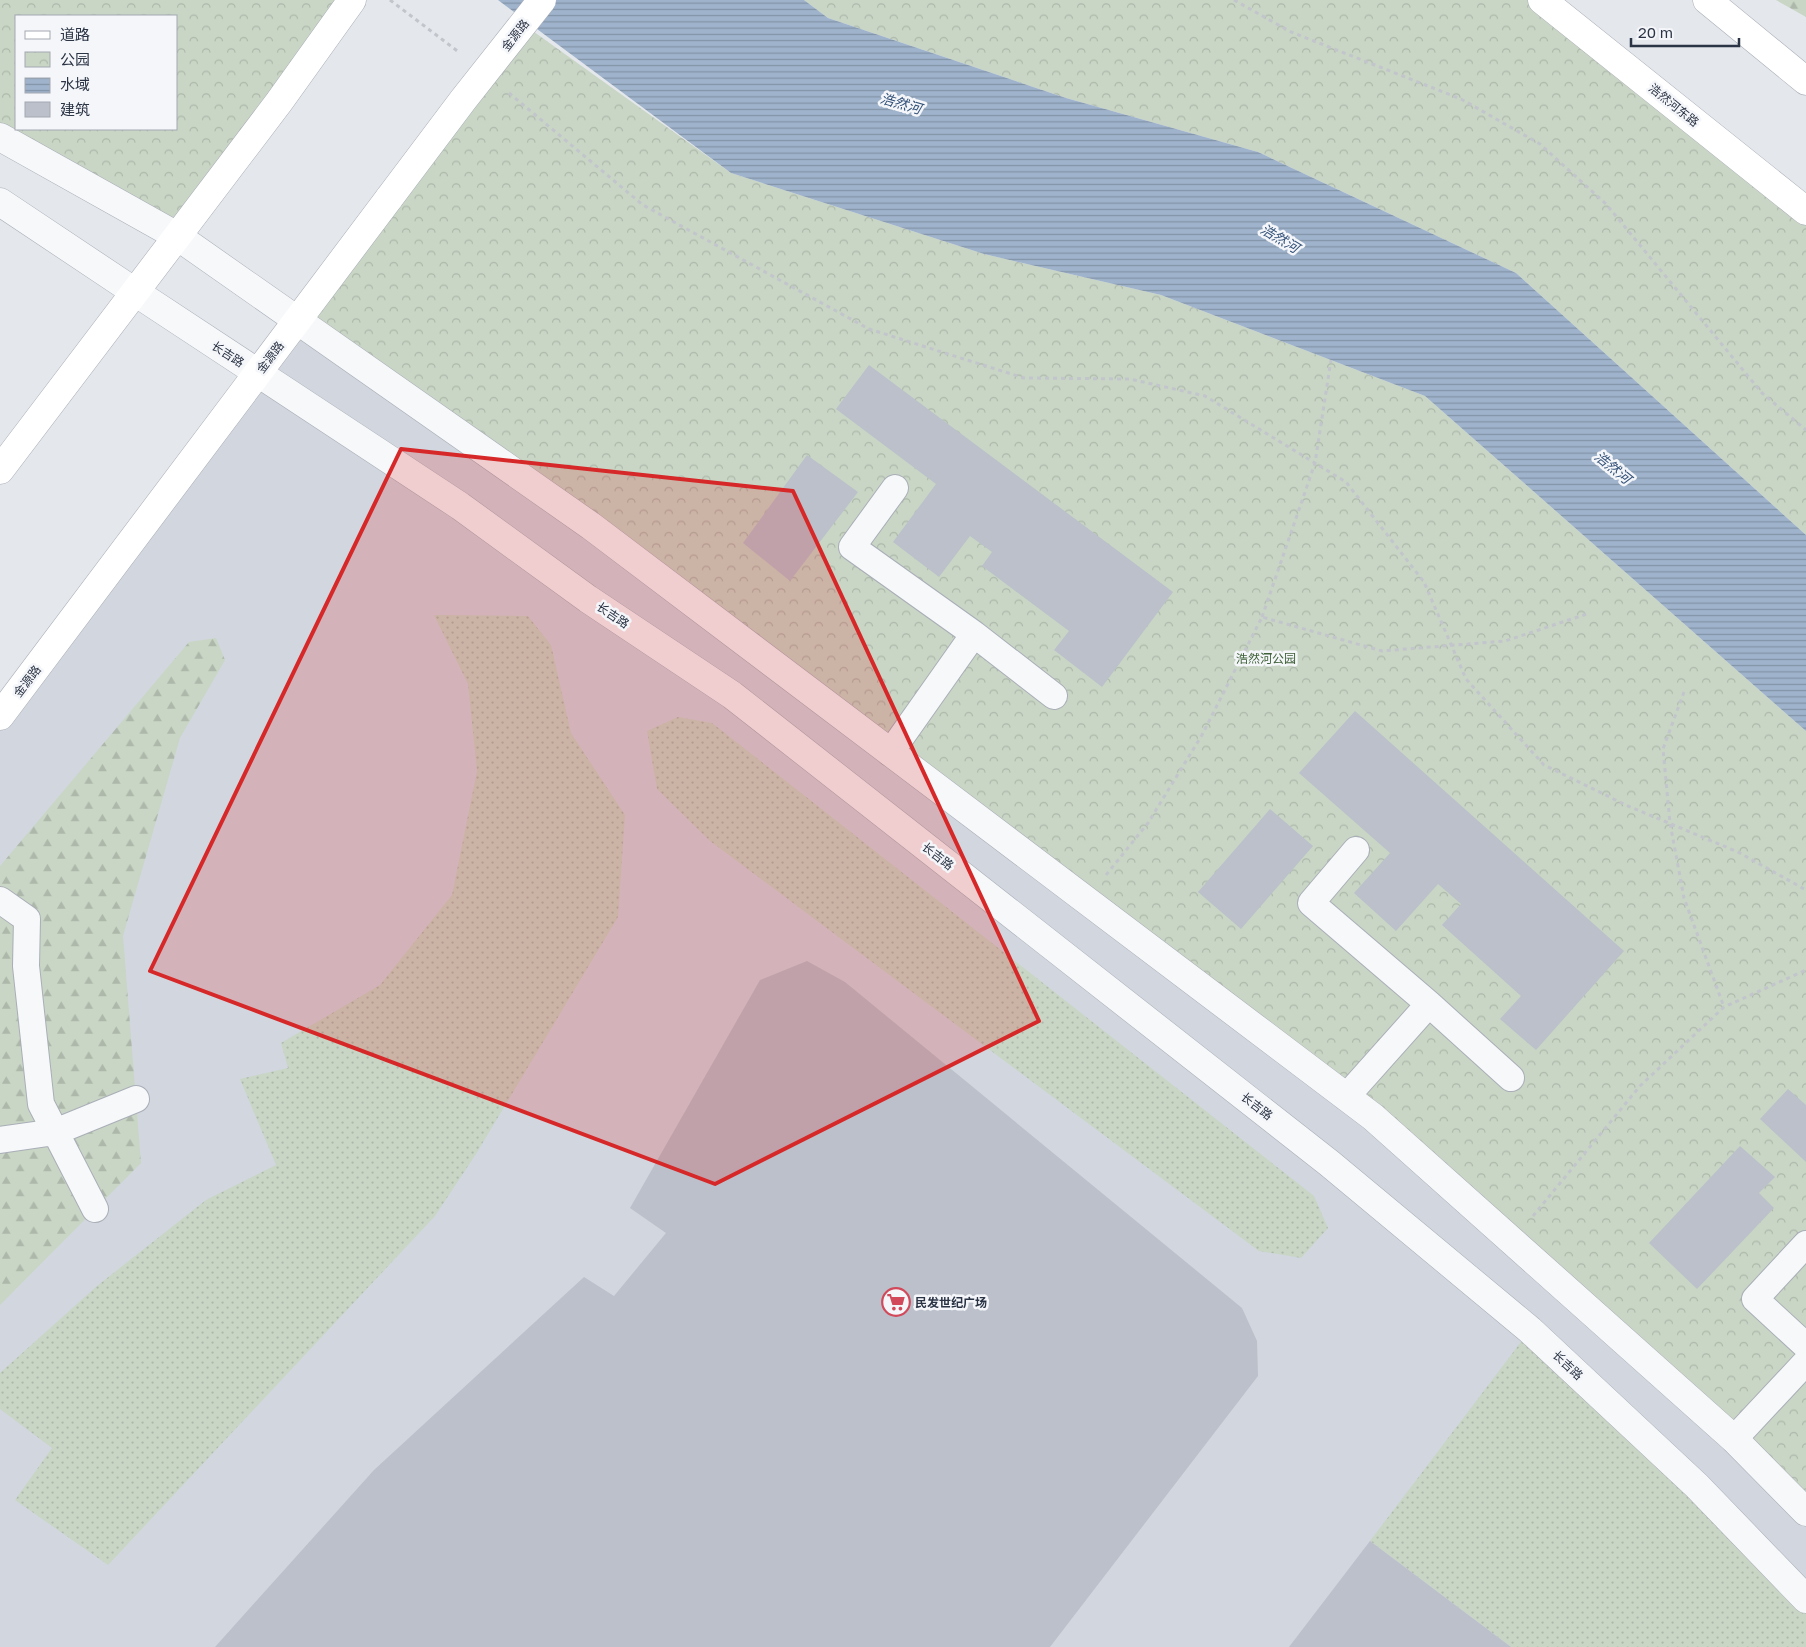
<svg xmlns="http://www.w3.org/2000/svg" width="1806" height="1647" viewBox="0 0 1806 1647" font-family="'Golos Text','Noto Sans SC',sans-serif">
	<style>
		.built { fill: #d2d6de }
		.grass { fill: url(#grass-dots) }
		.forest { fill: url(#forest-firs) }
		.park { fill: url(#park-crowns); fill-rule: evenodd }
		.water { fill: url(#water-rules) }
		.building { fill: #bbc0ca }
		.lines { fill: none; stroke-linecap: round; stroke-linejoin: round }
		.pedestrian-casing { stroke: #a9aeb7; stroke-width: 28 }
		.tertiary-casing { stroke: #a9aeb7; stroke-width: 29 }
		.secondary-casing { stroke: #a9aeb7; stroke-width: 29 }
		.path { stroke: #c2c5cb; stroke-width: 3; stroke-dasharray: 4 4; stroke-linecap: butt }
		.pedestrian { stroke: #f7f8fa; stroke-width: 26 }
		.tertiary { stroke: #f7f8fa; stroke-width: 28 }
		.secondary { stroke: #fff; stroke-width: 28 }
		.secondary-bridge-casing { stroke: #a9aeb7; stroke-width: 29; stroke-linecap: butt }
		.secondary-bridge { stroke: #fff; stroke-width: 28 }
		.marked { fill: #d62828; fill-opacity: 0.2; stroke: #d62828; stroke-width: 4; stroke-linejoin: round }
		.labels { text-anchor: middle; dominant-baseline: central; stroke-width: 5; stroke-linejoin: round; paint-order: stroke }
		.street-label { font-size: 12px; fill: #2b3445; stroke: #f4f6f9 }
		.park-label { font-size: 12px; fill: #3f6138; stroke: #f4f6f9 }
		.poi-label { font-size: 12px; font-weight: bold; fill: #2b3445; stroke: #f4f6f9; text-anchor: start }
		.water-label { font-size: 14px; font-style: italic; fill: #34527a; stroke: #f4f6f9 }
	</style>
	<defs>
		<pattern id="grass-dots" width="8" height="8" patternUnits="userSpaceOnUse" patternTransform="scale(1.25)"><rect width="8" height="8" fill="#c9d6c5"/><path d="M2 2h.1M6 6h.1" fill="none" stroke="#adb8ab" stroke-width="1.8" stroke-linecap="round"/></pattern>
		<pattern id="forest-firs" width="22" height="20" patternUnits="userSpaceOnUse" patternTransform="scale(1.25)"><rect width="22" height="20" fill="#c9d6c5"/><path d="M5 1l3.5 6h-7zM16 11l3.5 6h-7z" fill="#adb8ab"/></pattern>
		<pattern id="park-crowns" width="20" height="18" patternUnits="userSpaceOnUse" patternTransform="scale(1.25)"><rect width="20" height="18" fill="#c9d6c5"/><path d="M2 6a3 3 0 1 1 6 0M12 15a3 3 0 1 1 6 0" fill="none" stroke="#adb8ab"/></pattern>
		<pattern id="water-rules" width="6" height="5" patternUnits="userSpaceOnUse" patternTransform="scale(1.25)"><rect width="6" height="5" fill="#9fb4cc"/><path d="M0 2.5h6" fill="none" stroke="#8293a7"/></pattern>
	</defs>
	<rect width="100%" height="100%" fill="#e4e7ec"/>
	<path class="built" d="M 297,320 L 1373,1117 L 1806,1512 L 1806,1647 L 0,1647 L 0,716 Z"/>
	<path class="grass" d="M 434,615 L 528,616 L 551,645 L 571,733 L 625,815 L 618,917 L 476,1154 L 435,1216 L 108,1565 L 15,1500 L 52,1448 L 0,1409 L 0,1373 L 97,1286 L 206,1200 L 276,1165 L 240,1079 L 288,1068 L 281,1043 L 380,985 L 452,895 L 477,771 L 468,684 Z
		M 678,717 L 712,723 L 1314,1196 L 1328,1228 L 1301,1258 L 1259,1251 L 710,841 L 657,789 L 647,731 Z
		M 1530,1330 L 1806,1599 L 1806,1647 L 1511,1647 L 1370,1541 Z"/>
	<path class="forest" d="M 1776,0 L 1806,0 L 1806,17 Z
		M 216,638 L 225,660 L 180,738 L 123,936 L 141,1163 L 0,1305 L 0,866 L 189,642 Z"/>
	<path class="park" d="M 0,0 L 352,0 L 177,236 L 0,137 ZM 16,16 L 176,16 L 176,129 L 16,129 Z
		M 804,0 L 1542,0 L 1806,211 L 1806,535 L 1516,273 L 1258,152 L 1066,98 L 828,18 Z
		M 523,24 L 731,173 L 984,254 L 1161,295 L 1425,396 L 1806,731 L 1806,1512 L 1373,1117 L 297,320 Z"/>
	<path class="water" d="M 498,0 L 804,0 L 828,18 L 1066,98 L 1258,152 L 1516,273 L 1806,535 L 1806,731 L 1425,396 L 1161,295 L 984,254 L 731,173 Z"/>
	<path class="building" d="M 869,365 L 1173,592 L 1102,687 L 1054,650 L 1069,631 L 982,566 L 992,552 L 970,536 L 939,577 L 893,542 L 936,484 L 836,409 Z
		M 807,455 L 858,492 L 790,581 L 743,543 Z
		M 1355,711 L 1624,951 L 1536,1050 L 1500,1019 L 1521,996 L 1442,925 L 1461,904 L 1438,884 L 1396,931 L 1354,893 L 1390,853 L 1299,773 Z
		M 1270,809 L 1313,846 L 1241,929 L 1198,892 Z
		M 807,961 L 845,982 L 1242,1308 L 1257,1341 L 1258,1376 L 1050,1647 L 215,1647 L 374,1470 L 584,1277 L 614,1296 L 666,1233 L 630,1208 L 760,980 Z
		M 1788,1089 L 1806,1105 L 1806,1162 L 1760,1119 Z
		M 1740,1146 L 1775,1177 L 1759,1193 L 1774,1208 L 1697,1289 L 1649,1243 Z
		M 1370,1541 L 1511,1647 L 1289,1647 Z"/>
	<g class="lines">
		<defs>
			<path id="pedestrian" d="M 895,488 L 852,547 L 974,634 L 1054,696
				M 890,753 L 974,634
				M 1356,850 L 1311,903 L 1429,1004 L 1511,1078
				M 0,900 L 27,919 L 26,966 L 41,1104 L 95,1209
				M 1346,1097 L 1429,1004
				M 0,1140 L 55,1132 L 136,1099
				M 1806,1244 L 1755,1299 L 1806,1346
				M 1734,1439 L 1806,1362"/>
			<path id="tertiary" d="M 0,137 L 177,236 L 591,526 L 1373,1117 L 1734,1439 L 1806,1512
				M 0,202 L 135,292 L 460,506 L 588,599 L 732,695 L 1329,1163 L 1530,1330 L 1697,1486 L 1806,1599"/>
			<path id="secondary" d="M 1542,0 L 1806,211
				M 1707,0 L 1806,81
				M 0,470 L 279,102 L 352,0
				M 0,716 L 390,197"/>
		</defs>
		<use href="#pedestrian" class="pedestrian-casing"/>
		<use href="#tertiary" class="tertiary-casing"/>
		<use href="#secondary" class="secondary-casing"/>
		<path class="path" d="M 390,0 L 460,53
			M 1234,0 L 1291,32 L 1461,99 L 1540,144 L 1606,204 L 1762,393 L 1806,430
			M 509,93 L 643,205 L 869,329 L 1024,378 L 1130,379 L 1205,396 L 1346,482 L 1424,582 L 1466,679 L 1544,765 L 1628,806 L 1738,852 L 1806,890
			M 1262,617 L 1315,463 L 1331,360
			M 1684,692 L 1663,749 L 1670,823 L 1684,898 L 1724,1007
			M 1106,875 L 1148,823 L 1202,735 L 1262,617 L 1382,651 L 1505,641 L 1587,614
			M 1533,1216 L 1640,1086 L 1724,1007 L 1806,970"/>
		<use href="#pedestrian" class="pedestrian"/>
		<use href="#tertiary" class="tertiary"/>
		<use href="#secondary" class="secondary"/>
		<defs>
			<path id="secondary-bridge" d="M 390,197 L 463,100 L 542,0"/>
		</defs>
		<use href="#secondary-bridge" class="secondary-bridge-casing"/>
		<use href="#secondary-bridge" class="secondary-bridge"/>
	</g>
	<path class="marked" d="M 401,449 L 793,491 L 1039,1021 L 715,1184 L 150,971 Z"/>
	<defs>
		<symbol id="supermarket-ring" viewBox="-11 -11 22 22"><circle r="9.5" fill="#f4f6f9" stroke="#d1495b" stroke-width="1.5"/><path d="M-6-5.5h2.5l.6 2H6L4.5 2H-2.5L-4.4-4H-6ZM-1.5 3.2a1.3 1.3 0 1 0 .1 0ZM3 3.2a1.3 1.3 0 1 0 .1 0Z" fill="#d1495b"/></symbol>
	</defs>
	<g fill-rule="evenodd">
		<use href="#supermarket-ring" x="880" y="1286" width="32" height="32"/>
	</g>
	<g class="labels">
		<g class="street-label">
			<text transform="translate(515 35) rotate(-52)">金源路</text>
			<text transform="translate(1674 105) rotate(39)">浩然河东路</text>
			<text transform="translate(228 354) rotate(33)">长吉路</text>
			<text transform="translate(270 357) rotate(-53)">金源路</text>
			<text transform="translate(613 615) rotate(34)">长吉路</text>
			<text transform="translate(27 681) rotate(-53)">金源路</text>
			<text transform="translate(938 856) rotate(38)">长吉路</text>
			<text transform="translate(1257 1106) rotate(38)">长吉路</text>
			<text transform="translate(1568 1365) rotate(43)">长吉路</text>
		</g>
		<g class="park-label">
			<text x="1266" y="658">浩然河公园</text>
		</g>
		<g class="poi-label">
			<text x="915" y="1302">民发世纪广场</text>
		</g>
		<g class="water-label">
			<text transform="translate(901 103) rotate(16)">浩然河</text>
			<text transform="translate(1280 238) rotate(31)">浩然河</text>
			<text transform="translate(1613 467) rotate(39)">浩然河</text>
		</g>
	</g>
	<rect x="15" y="15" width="162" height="115" fill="#f4f6f9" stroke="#a4a8b1"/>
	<rect x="25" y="31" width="25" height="8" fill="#ffffff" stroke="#a4a8b1"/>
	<text x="60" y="40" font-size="15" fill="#2b3445">道路</text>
	<rect x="25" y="52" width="25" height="15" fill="url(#park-crowns)" stroke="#a4a8b1"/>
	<text x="60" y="65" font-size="15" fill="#2b3445">公园</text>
	<rect x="25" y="78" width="25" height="15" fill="url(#water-rules)" stroke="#a4a8b1"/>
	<text x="60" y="90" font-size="15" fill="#2b3445">水域</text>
	<rect x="25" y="102" width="25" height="15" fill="#bbc0ca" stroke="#a4a8b1"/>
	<text x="60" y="115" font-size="15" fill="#2b3445">建筑</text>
	<path d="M1631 38v8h108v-8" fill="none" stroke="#2b3445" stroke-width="2.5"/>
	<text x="1638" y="38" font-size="15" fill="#2b3445" stroke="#f4f6f9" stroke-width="4" paint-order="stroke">20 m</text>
</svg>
